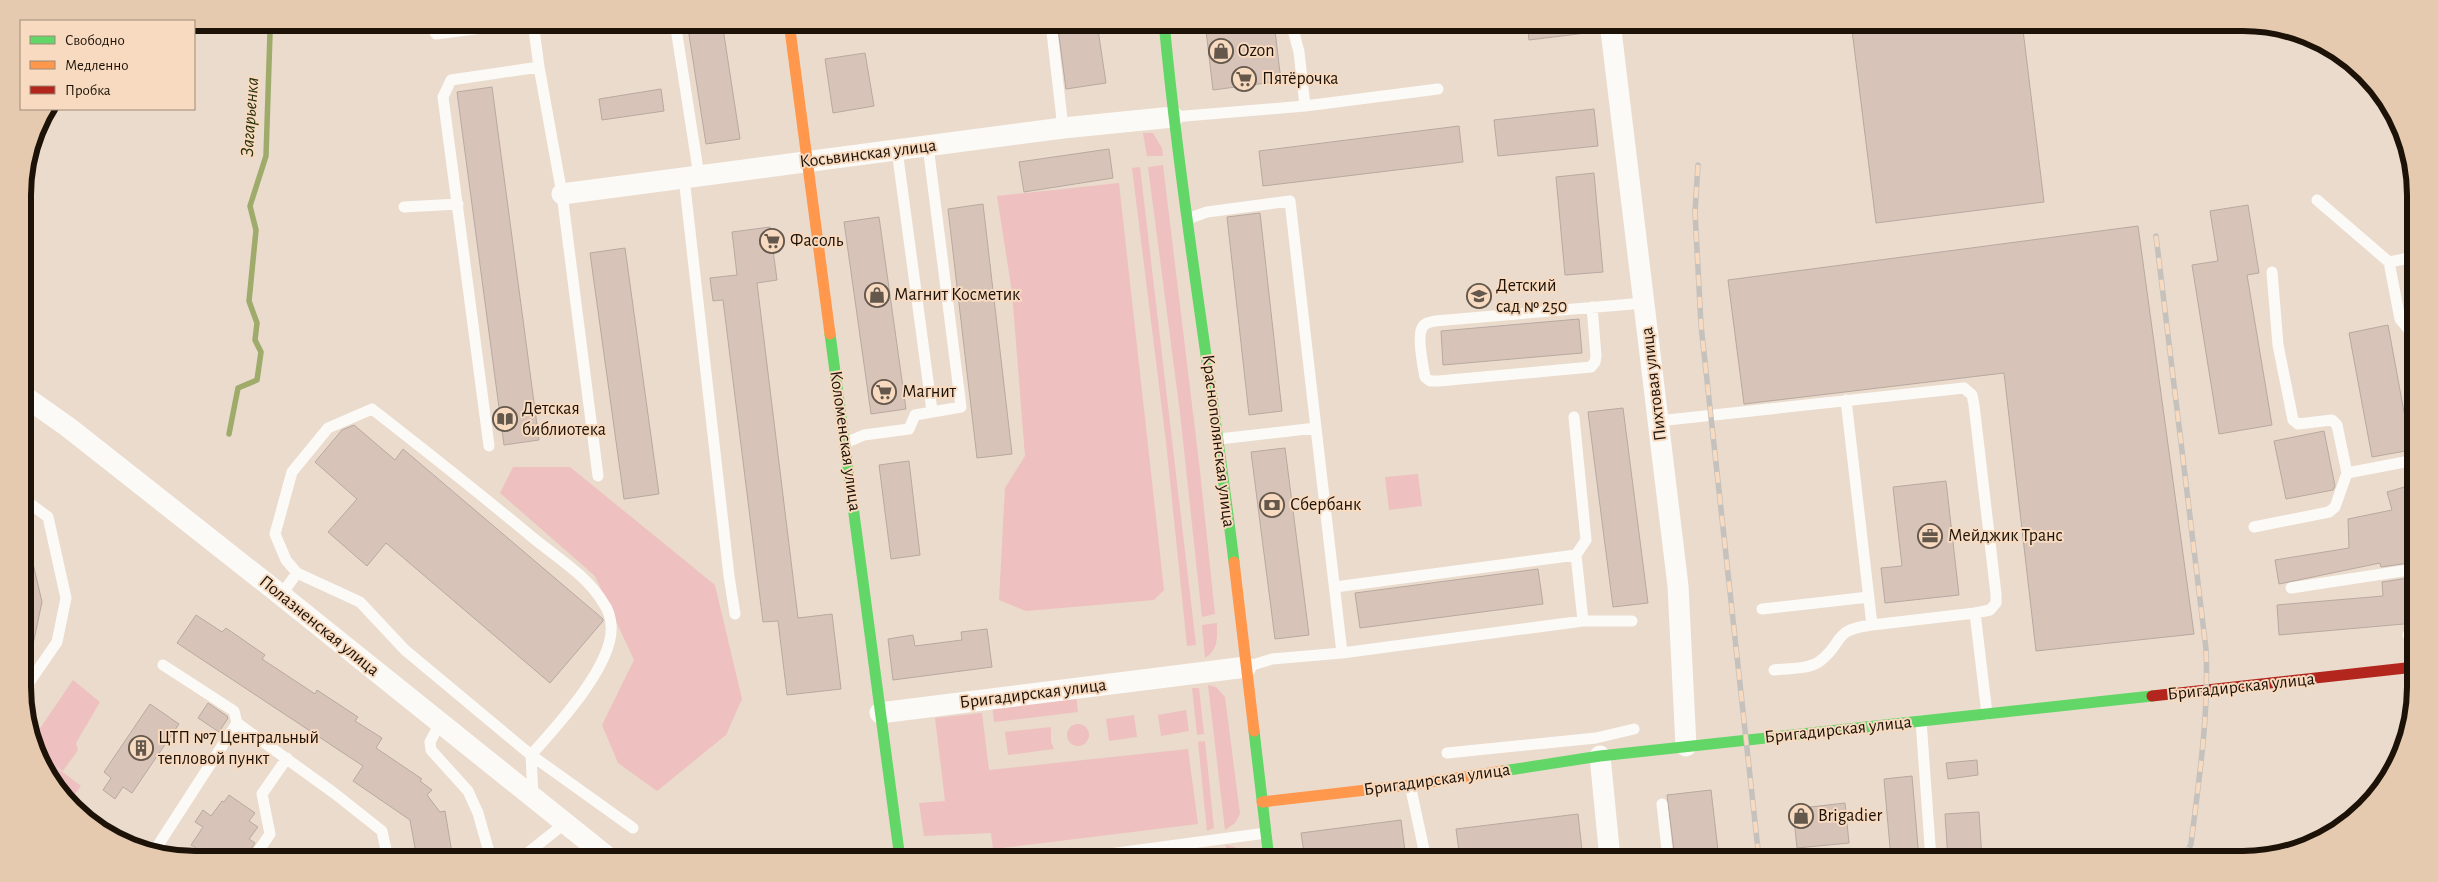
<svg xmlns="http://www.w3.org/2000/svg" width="2438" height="882" viewBox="0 0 2438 882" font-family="'Alegreya Sans',sans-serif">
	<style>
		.green { fill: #eec0c0 }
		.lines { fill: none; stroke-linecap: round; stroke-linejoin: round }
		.stream { stroke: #9eab6a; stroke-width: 5.5 }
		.building { fill: #d8c3b9; stroke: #b7a9a1 }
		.lane { stroke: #fcfaf7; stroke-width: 11 }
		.street { stroke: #fcfaf7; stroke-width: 21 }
		.fast { stroke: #63d668; stroke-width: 11 }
		.slow { stroke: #ff974d; stroke-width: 11 }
		.jam { stroke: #b3261e; stroke-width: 11 }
		.rail-casing { stroke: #c5c1bd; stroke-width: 5.5 }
		.rail { stroke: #f7dabf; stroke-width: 4; stroke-dasharray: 11; stroke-linecap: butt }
		.labels { text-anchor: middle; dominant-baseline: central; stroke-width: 4; stroke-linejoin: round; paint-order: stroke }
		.poi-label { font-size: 18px; fill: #1c1208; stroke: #f7dabf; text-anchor: start }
		.street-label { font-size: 18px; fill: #1c1208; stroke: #f7dabf }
		.water-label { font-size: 19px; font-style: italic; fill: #26310c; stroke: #f7dabf }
		.rim { fill: none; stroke: #1c1208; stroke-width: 6 }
	</style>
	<rect width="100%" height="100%" fill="#eadbcc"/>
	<path class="green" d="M 1143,133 L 1153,133 L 1162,148 L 1163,156 L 1147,156 Z
		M 1163,165 L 1200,471 L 1215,614 L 1202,617 L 1180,413 L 1148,167 Z
		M 1140,167 L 1196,645 L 1187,646 L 1166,442 L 1132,168 Z
		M 1119,183 L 1164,590 L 1154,600 L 1026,611 L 999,600 L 1005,488 L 1025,456 L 1012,292 L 997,196 Z
		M 513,467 L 570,467 L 715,585 L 742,699 L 726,735 L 657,791 L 618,763 L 602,725 L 634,660 L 595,576 L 500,493 Z
		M 1418,474 L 1422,506 L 1389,510 L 1385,477 Z
		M 1217,623 C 1217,637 1219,649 1205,658 L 1202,625 Z
		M 73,680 L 100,702 L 76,743 L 78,750 L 63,771 L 52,764 L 81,786 L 68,803 L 65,800 L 34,737 Z
		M 1208,685 L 1216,687 L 1225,697 L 1240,814 L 1235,823 L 1225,830 Z
		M 1192,688 L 1199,688 L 1204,734 L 1197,735 Z
		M 1076,694 L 1078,712 L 994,722 L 992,705 Z
		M 1186,710 L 1189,731 L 1161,736 L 1158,715 Z
		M 982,713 L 989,770 L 1188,749 L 1198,824 L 1001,848 L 994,858 L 991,833 L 924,836 L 919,803 L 945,801 L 935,718 Z
		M 1134,715 L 1137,737 L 1109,741 L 1106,719 Z
		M1067 735a11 11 0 1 1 22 0a11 11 0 1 1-22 0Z
		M 1051,727 L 1051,742 L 1054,749 L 1008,755 L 1005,732 Z
		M 1205,741 L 1214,828 L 1207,831 L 1198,742 Z
		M 1226,845 L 1241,849 L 1246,859 L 1228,859 Z"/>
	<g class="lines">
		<path class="stream" d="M 229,434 L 238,388 L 257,380 L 261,352 L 255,340 L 257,323 L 249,301 L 256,230 L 250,206 L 266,156 L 270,33 L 273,22"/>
	</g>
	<path class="building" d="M 687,22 L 722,22 L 740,139 L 706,144 Z
		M 1205,22 L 1274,22 L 1281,81 L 1213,90 Z
		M 1527,22 L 1593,22 L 1594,32 L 1529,40 Z
		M 1851,22 L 2022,22 L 2044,202 L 1876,223 Z
		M 1097,23 L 1106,83 L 1066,89 L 1058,28 Z
		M 865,53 L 874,106 L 833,113 L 825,59 Z
		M 492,87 L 539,440 L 504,445 L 457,92 Z
		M 661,89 L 664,111 L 602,120 L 599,99 Z
		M 1594,109 L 1598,146 L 1498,156 L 1494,120 Z
		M 1459,126 L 1463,162 L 1263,186 L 1259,151 Z
		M 1109,149 L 1113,178 L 1024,192 L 1019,162 Z
		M 1594,173 L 1603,272 L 1565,275 L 1556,177 Z
		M 983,204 L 1012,454 L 977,458 L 948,209 Z
		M 2248,205 L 2259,273 L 2247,275 L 2272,425 L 2219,434 L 2192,265 L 2218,261 L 2210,211 Z
		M 1260,213 L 1282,411 L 1249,415 L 1227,217 Z
		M 879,217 L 906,409 L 871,414 L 844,222 Z
		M 2138,226 L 2194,634 L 2036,651 L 2004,373 L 1744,404 L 1728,280 Z
		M 770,227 L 777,280 L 757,283 L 798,618 L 832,614 L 841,689 L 787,695 L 778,621 L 763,622 L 723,300 L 713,301 L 710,278 L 737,275 L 732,232 Z
		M 625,248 L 659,494 L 624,499 L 590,253 Z
		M 1579,319 L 1582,353 L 1443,365 L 1441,331 Z
		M 2388,325 L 2411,450 L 2372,457 L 2349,333 Z
		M 1623,408 L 1648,603 L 1613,607 L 1588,412 Z
		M 354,425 L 395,460 L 403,449 L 603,619 L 603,621 L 550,683 L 386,543 L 367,566 L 328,532 L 357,499 L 315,462 L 342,430 Z
		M 2324,431 L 2335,486 L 2333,490 L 2286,499 L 2274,441 Z
		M 1285,448 L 1309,635 L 1275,639 L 1251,452 Z
		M 909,461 L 920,555 L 891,559 L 879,465 Z
		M 1946,481 L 1959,595 L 1885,603 L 1881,568 L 1902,566 L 1893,487 Z
		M 2415,484 L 2415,562 L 2381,567 L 2380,563 L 2279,584 L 2275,560 L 2349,548 L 2348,519 L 2392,510 L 2387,492 Z
		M 25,555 L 31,555 L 42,602 L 32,649 L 25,649 Z
		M 1538,569 L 1543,604 L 1360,628 L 1355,593 Z
		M 2415,577 L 2415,623 L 2279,635 L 2277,605 L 2383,596 L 2382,582 Z
		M 196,615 L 222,632 L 226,628 L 265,655 L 262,659 L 315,694 L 317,690 L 358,717 L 355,721 L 382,738 L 376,748 L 422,779 L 420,781 L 432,790 L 427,795 L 440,812 L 445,811 L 453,859 L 417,859 L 410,820 L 353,781 L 363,766 L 177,643 Z
		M 987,629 L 992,667 L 893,680 L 888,639 L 913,635 L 915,646 L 962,640 L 961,632 Z
		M 208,703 L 227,716 L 228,718 L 219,732 L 198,718 Z
		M 150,704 L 179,724 L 132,793 L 123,787 L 115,799 L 103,790 L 111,778 L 104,772 Z
		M 1977,760 L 1978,775 L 1948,779 L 1946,763 Z
		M 1912,776 L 1919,859 L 1891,859 L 1884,779 Z
		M 1711,790 L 1719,859 L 1675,859 L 1667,795 Z
		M 229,795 L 255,813 L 249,821 L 258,827 L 249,839 L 255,843 L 244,859 L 189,858 L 196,848 L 191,845 L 203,827 L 195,822 L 203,810 L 211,816 L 222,801 L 224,802 Z
		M 1845,803 L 1849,843 L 1797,848 L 1793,809 Z
		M 1979,812 L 1982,859 L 1948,859 L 1945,814 Z
		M 1578,814 L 1582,850 L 1502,859 L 1460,859 L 1456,829 Z
		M 1401,820 L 1406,859 L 1305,859 L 1301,833 Z"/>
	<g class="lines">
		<path class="lane" d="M 429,22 L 436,34 L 528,22
			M 533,22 L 539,67
			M 675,22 L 699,176
			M 1291,22 L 1299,52 L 1305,106
			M 1512,22 L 1513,27
			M 1052,32 L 1063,128
			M 1173,117 L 1305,106 L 1438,89
			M 897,150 L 932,411
			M 684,178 L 729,576 L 735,614
			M 2317,200 L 2389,262 L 2400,319 L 2414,336
			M 404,207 L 458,204
			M 1187,219 L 1207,212 L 1290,201 L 1316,428
			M 2389,262 L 2414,257
			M 2272,272 L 2278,345 L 2293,420 L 2298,424 L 2332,420 L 2337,425 L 2347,473 L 2415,460
			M 1592,307 L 1596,356 L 1595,362 L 1591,367 L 1439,381 L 1430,381 L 1425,377 C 1423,367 1417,337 1422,328 C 1424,323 1430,322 1435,321 L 1644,303
			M 1846,400 L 1872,625 L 1975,613
			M 1658,421 L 1964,388 L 1972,395 L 1974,405 L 1996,594 L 1996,603 L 1990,610 L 1975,613 L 1987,714
			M 1219,439 L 1316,428 L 1342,653
			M 845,443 L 864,435 L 909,429 L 915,415 L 961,407 L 928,146
			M 489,446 L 443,97 L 451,80 L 539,67 L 562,194 L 598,476
			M 25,500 L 48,517 L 66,598 L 57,642 L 26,687
			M 2254,527 L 2329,512 L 2335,507 L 2347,473
			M 1335,587 L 1576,555
			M 2291,588 L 2415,569
			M 281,595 L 297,573
			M 1762,609 L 1869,597
			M 1583,621 L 1632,621
			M 2408,635 L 2415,634
			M 163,665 L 234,711 L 237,723 L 334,793 L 382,831 L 388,859
			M 1246,667 L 1272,659 L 1342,653 L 1583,621 L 1576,555 L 1586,540 L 1574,417
			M 1774,670 C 1788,668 1808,670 1820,661 C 1845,642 1831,630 1872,625
			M 1921,721 L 1931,859
			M 440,723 L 430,742 L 431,750 L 468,791 L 478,813 L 491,859
			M 1447,753 L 1596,738 L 1634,729
			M 1410,785 L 1426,859
			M 533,796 L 531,755 C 556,727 615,664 611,625 C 611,619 608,609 604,604 C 588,576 556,557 532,537 C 479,493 426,451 372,409 L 328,428 L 292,472 L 275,534 L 286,560 L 297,573 L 360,602 L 405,650 L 531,755 L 633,828
			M 1662,804 L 1668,859
			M 153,853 L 237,723
			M 253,859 L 270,834 L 262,794 L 287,758
			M 520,859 L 564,824
			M 1103,859 L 1102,855 L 1266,833"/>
		<path class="street" d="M 1610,22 L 1678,586 L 1686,746
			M 562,194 L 1063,128 L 1173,117
			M 24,396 L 68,427 L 281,595 L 610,859
			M 880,713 L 1246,667
			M 1600,756 L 1610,859"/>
		<path class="fast" d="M 1164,22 C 1181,203 1212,382 1234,562
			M 830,334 L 900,859
			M 1254,731 L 1269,859
			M 1503,771 L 1600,756 L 2152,696"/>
		<path class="slow" d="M 789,22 L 830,334
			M 1234,562 L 1254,731
			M 1262,802 L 1410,785 L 1503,771"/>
		<path class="jam" d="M 2152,696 L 2415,667"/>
		<defs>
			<path id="rail" d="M 1698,165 L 1695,212 L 1701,325 L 1759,859
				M 2156,236 L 2206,649 C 2209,715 2199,779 2191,844 L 2184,859"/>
		</defs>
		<use href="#rail" class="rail-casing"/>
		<use href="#rail" class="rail"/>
	</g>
	<defs>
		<symbol id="shop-ring" viewBox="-11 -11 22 22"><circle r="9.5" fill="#f7dabf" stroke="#64584d" stroke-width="1.5"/><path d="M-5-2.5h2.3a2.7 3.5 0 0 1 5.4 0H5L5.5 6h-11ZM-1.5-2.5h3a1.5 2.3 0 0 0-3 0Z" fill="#64584d"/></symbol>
		<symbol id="supermarket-ring" viewBox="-11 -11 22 22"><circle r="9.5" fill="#f7dabf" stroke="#64584d" stroke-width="1.5"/><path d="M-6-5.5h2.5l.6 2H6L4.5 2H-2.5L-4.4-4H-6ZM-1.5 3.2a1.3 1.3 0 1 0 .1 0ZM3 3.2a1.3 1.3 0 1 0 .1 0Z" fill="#64584d"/></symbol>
		<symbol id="school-ring" viewBox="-11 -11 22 22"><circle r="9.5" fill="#f7dabf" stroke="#64584d" stroke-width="1.5"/><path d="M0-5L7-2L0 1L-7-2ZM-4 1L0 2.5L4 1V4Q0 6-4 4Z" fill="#64584d"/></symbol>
		<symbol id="library-ring" viewBox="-11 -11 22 22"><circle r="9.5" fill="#f7dabf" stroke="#64584d" stroke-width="1.5"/><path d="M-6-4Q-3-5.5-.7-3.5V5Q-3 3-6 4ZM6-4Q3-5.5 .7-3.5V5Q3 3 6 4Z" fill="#64584d"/></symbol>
		<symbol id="bank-ring" viewBox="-11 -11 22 22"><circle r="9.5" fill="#f7dabf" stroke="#64584d" stroke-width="1.5"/><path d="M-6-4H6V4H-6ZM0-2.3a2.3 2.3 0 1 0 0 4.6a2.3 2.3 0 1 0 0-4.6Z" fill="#64584d"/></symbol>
		<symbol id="office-ring" viewBox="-11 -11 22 22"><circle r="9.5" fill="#f7dabf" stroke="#64584d" stroke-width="1.5"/><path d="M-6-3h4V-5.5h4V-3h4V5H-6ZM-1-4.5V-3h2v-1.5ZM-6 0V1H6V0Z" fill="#64584d"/></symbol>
		<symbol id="building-ring" viewBox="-11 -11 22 22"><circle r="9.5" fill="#f7dabf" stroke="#64584d" stroke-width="1.5"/><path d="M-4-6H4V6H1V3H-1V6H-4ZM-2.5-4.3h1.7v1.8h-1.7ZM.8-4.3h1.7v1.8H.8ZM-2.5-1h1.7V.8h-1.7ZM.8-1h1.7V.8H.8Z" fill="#64584d"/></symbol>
	</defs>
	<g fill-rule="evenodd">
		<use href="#shop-ring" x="1207" y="37" width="28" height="28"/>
		<use href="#supermarket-ring" x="1230" y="65" width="28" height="28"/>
		<use href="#supermarket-ring" x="758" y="227" width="28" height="28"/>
		<use href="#shop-ring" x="863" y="281" width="28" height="28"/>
		<use href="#school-ring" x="1465" y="282" width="28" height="28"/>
		<use href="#supermarket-ring" x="870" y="378" width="28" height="28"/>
		<use href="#library-ring" x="491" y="405" width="28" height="28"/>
		<use href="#bank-ring" x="1258" y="491" width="28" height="28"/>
		<use href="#office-ring" x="1916" y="522" width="28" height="28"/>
		<use href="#building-ring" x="127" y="734" width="28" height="28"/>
		<use href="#shop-ring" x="1787" y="802" width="28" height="28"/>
	</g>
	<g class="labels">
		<g class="poi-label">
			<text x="1238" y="51">Ozon</text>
			<text x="1262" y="79">Пятёрочка</text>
			<text x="790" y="241">Фасоль</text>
			<text x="1496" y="286">Детский<tspan x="1496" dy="21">сад № 250</tspan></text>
			<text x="894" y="295">Магнит Косметик</text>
			<text x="902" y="392">Магнит</text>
			<text x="522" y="409">Детская<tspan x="522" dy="21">библиотека</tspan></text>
			<text x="1290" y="505">Сбербанк</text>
			<text x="1948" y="536">Мейджик Транс</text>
			<text x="158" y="738">ЦТП №7 Центральный<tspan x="158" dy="21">тепловой пункт</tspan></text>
			<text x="1818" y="816">Brigadier</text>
		</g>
		<g class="street-label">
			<text transform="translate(868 154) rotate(-7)">Косьвинская улица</text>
			<text transform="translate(1654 384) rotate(-97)">Пихтовая улица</text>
			<text transform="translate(845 441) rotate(82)">Коломенская улица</text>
			<text transform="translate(1218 441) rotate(83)">Краснополянская улица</text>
			<text transform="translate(319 626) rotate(39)">Полазненская улица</text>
			<text transform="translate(2241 687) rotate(-6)">Бригадирская улица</text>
			<text transform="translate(1033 694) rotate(-7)">Бригадирская улица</text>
			<text transform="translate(1838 730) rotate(-6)">Бригадирская улица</text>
			<text transform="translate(1437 780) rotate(-8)">Бригадирская улица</text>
		</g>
		<g class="water-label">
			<text transform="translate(250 117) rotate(-86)">Загарьенка</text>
		</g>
	</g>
	<path d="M0 0H2438V882H0ZM195 31H2243A164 164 0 0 1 2407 195V687A164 164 0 0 1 2243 851H195A164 164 0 0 1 31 687V195A164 164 0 0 1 195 31Z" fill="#e5cab0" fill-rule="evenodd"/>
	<path class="rim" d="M195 31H2243A164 164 0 0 1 2407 195V687A164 164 0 0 1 2243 851H195A164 164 0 0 1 31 687V195A164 164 0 0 1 195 31Z"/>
	<rect x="20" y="20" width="175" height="90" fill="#f7dabf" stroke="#9f8a76"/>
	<rect x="30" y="36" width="25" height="8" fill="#63d668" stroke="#9f8a76"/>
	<text x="65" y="45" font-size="15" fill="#1c1208">Свободно</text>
	<rect x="30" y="61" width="25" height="8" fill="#ff974d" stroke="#9f8a76"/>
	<text x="65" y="70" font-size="15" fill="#1c1208">Медленно</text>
	<rect x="30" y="86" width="25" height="8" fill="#b3261e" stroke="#9f8a76"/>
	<text x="65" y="95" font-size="15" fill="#1c1208">Пробка</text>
</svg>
